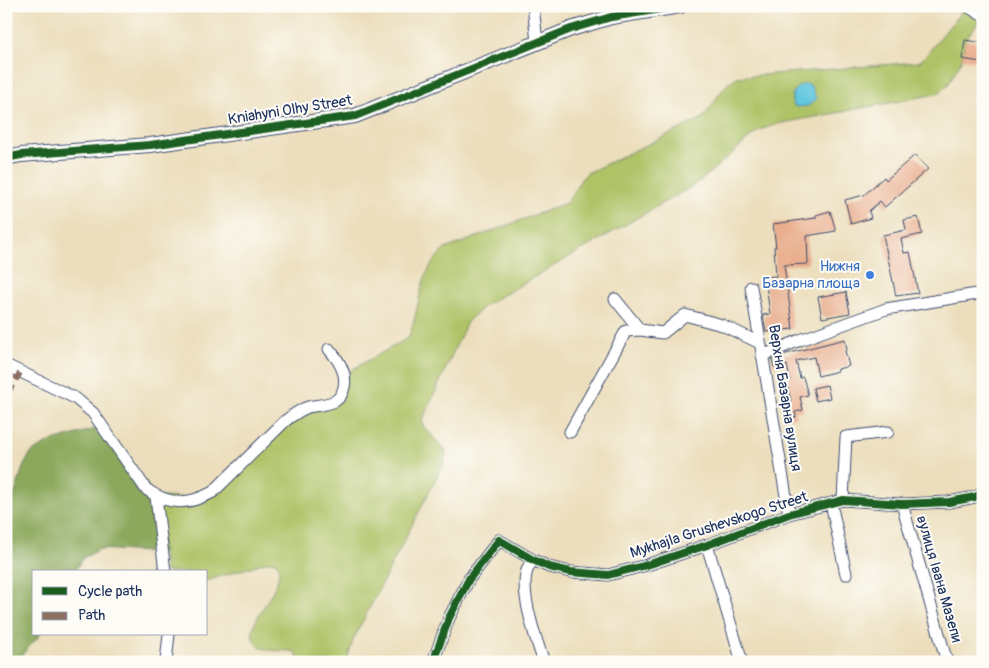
<svg xmlns="http://www.w3.org/2000/svg" width="989" height="668" viewBox="0 0 989 668" font-family="Pangolin,sans-serif">
	<style>
		.green { fill: #afc266; stroke: #657862 }
		.forest { fill: #8ba85b; stroke: #536c5c }
		.water { fill: #63c8e0; stroke: #3f7c9f }
		.building { fill: #e9ae8d }
		.lines { fill: none; stroke-linecap: round; stroke-linejoin: round }
		.minor-casing { stroke: #3a496c; stroke-width: 13 }
		.tertiary-casing { stroke: #3a496c; stroke-width: 16 }
		.minor { stroke: #fff; stroke-width: 11 }
		.tertiary { stroke: #fff; stroke-width: 14 }
		.quiet { stroke: #8d6e63; stroke-width: 6; stroke-dasharray: 12 6; stroke-linecap: butt }
		.cycleway-casing { stroke: #fdfcf7; stroke-width: 11 }
		.cycleway { stroke: #1b5e20; stroke-width: 8 }
		.shop-dot { fill: #3f7fe0; stroke: #fdfcf7; stroke-width: 2 }
		.labels { text-anchor: middle; dominant-baseline: central; stroke-width: 4; stroke-linejoin: round; paint-order: stroke }
		.street-label { font-size: 15px; fill: #1b2f5e; stroke: #fdfcf7 }
		.shop-label { font-size: 15px; fill: #366cbe; stroke: #fdfcf7; text-anchor: end }
	</style>
	<rect width="100%" height="100%" fill="#fdfcf7"/>
	<filter id="ink" filterUnits="userSpaceOnUse"><feTurbulence type="fractalNoise" baseFrequency=".02" numOctaves="2"/><feDisplacementMap in="SourceGraphic" scale="10" xChannelSelector="R" yChannelSelector="G"/><feConvolveMatrix kernelMatrix="1 2 1 2 8 2 1 2 1" color-interpolation-filters="sRGB"/></filter>
	<filter id="wash" filterUnits="userSpaceOnUse"><feTurbulence type="fractalNoise" baseFrequency=".0096" numOctaves="4" result="noise"/><feDisplacementMap in="SourceGraphic" scale="20" xChannelSelector="R" yChannelSelector="G"/><feGaussianBlur stdDeviation="1.12" result="paint"/><feColorMatrix in="noise" values="0 0 0 0 0 0 0 0 0 0 0 0 0 0 0 0 0 1.4 0 .05"/><feComposite in="paint" operator="in"/></filter>
	<g filter="url(#wash)">
		<rect width="100%" height="100%" fill="#ecdebc"/>
		<path class="green" d="M 966,6 L 983,16 L 965,40 L 962,59 L 948,85 L 937,94 L 777,124 L 760,130 L 753,135 L 698,183 L 484,306 L 467,322 L 422,421 L 423,426 L 444,449 L 446,454 L 443,465 L 354,638 L 346,662 L 299,662 L 296,652 C 285,649 273,653 262,648 C 230,631 290,589 277,563 L 272,561 L 266,562 L 206,581 L 206,572 L 165,572 L 156,497 L 203,498 L 285,421 L 335,401 L 344,376 L 353,369 L 408,338 C 422,306 416,274 445,249 L 566,203 C 575,194 576,183 587,173 L 701,119 C 715,106 719,87 737,77 L 918,62 L 922,60 Z"/>
		<path class="forest" d="M 102,427 L 156,497 L 163,553 L 100,549 L 83,558 L 74,572 L 34,572 L 34,634 L 41,634 L 15,662 L 6,662 L 6,521 L 23,467 L 30,454 L 35,450 L 52,441 Z"/>
		<path class="water" d="M 807,84 L 811,86 L 816,99 L 808,106 L 797,107 L 793,105 C 789,94 796,85 807,84 Z"/>
		<g id="blocks">
			<path class="building" d="M 965,40 L 983,43 L 981,62 L 962,59 Z
				M 915,155 L 928,169 L 885,207 L 880,201 L 869,211 L 871,218 L 851,224 L 845,200 L 864,195 L 884,177 L 886,180 Z
				M 830,211 L 836,231 L 807,236 L 808,264 L 784,265 L 793,329 L 766,332 L 763,315 L 770,314 L 765,277 L 776,276 L 774,247 L 776,247 L 773,224 L 816,218 L 816,215 Z
				M 918,217 L 922,234 L 901,239 L 904,253 L 910,252 L 918,293 L 896,296 L 883,235 L 906,230 L 904,220 Z
				M 846,292 L 850,313 L 822,318 L 818,297 Z
				M 845,339 L 847,350 L 845,351 L 849,366 L 838,369 L 838,371 L 818,376 L 814,357 L 796,361 L 800,378 L 803,377 L 808,395 L 800,397 L 803,410 L 795,412 L 796,417 L 785,419 L 782,402 L 791,401 L 786,381 L 790,380 L 787,365 L 774,367 L 772,360 L 786,354 Z
				M 827,385 L 830,398 L 816,401 L 813,388 Z"/>
		</g>
	</g>
	<g filter="url(#ink)">
		<use href="#blocks" fill-opacity="0" stroke="#3a496c" stroke-width="1"/>
		<g class="lines">
			<defs>
				<path id="minor" d="M 533,6 L 537,42
					M 751,287 L 789,514
					M 615,299 L 640,330
					M 762,356 L 800,340 L 886,309 L 983,293
					M 6,365 L 75,398 L 93,413 L 146,489 C 169,506 189,505 213,492 L 285,421 C 292,416 299,410 308,407 C 317,405 327,405 335,401 C 345,395 347,379 342,369 C 340,362 334,355 329,349
					M 570,432 L 626,331 L 640,330 L 663,333 L 685,315 L 722,325 L 760,343
					M 156,497 L 165,572
					M 843,500 L 846,437 L 888,432
					M 831,503 L 846,574
					M 902,504 L 947,662
					M 707,545 L 742,662
					M 533,560 C 530,564 527,569 526,574 C 521,597 536,640 544,662
					M 166,662 L 169,634
					M 433,662 L 449,618 L 469,579 L 499,540 L 533,560 L 549,567 L 571,572 L 608,575 L 647,565 L 707,545 L 789,514 L 843,500 L 902,504 L 949,502 L 975,497 L 983,493"/>
				<path id="tertiary" d="M 970,6 L 983,14
					M 6,158 L 21,155 L 150,145 L 355,116 L 571,29 L 611,17 L 680,6"/>
			</defs>
			<use href="#minor" class="minor-casing"/>
			<use href="#tertiary" class="tertiary-casing"/>
			<use href="#minor" class="minor"/>
			<use href="#tertiary" class="tertiary"/>
			<path class="quiet" d="M 6,395 L 20,373"/>
			<defs>
				<path id="cycleway" d="M 6,158 L 21,155 L 150,145 L 355,116 L 571,29 L 611,17 L 680,6
					M 433,662 L 449,618 L 469,579 L 499,540 L 533,560 L 549,567 L 571,572 L 608,575 L 647,565 L 707,545 L 789,514 L 843,500 L 902,504 L 949,502 L 975,497 L 983,493"/>
			</defs>
			<use href="#cycleway" class="cycleway-casing"/>
			<use href="#cycleway" class="cycleway"/>
		</g>
	</g>
	<circle class="shop-dot" cx="870" cy="275" r="5"/>
	<g class="labels">
		<g class="street-label">
			<text transform="translate(290 110) rotate(-9)">Kniahyni Olhy Street</text>
			<text transform="translate(785 398) rotate(81)">Верхня Базарна вулиця</text>
			<text transform="translate(719 525) rotate(-18)">Mykhajla Grushevskogo Street</text>
			<text transform="translate(939 579) rotate(74)">вулиця Івана Мазепи</text>
		</g>
		<g class="shop-label">
			<text x="860" y="266">Нижня<tspan x="860" dy="17">Базарна площа</tspan></text>
		</g>
	</g>
	<rect width="989" height="668" fill="none" stroke="#fdfcf7" stroke-width="25"/>
	<rect x="32" y="570" width="175" height="65" fill="#fdfcf7" stroke="#a3aaba"/>
	<rect x="42" y="587" width="25" height="8" fill="#1b5e20" stroke="#a3aaba"/>
	<text x="78" y="596" font-size="15" fill="#1b2f5e">Cycle path</text>
	<rect x="42" y="612" width="25" height="8" fill="#8d6e63" stroke="#a3aaba"/>
	<text x="78" y="620" font-size="15" fill="#1b2f5e">Path</text>
</svg>
